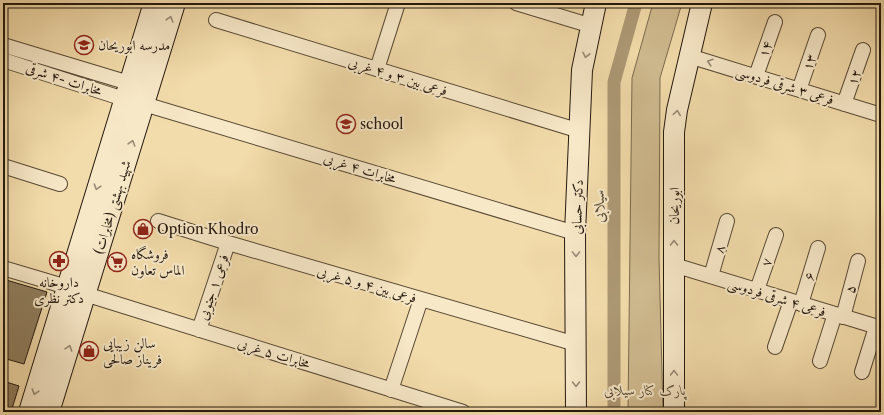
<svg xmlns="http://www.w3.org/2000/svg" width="884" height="415" viewBox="0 0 884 415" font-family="'Libre Caslon Text',Amiri,serif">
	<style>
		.green { fill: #d0bb90; stroke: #7a6a4e }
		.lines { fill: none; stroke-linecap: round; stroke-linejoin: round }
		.canal { stroke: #ad9975; stroke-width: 13 }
		.building { fill: #907e5f; stroke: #24180d }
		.minor-casing { stroke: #584934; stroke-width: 16 }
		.secondary-casing { stroke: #24180d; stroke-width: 22 }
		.minor { stroke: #f7e8c8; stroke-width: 14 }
		.secondary { stroke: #f7e8c8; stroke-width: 20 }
		.oneway { stroke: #988a74 }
		.labels { text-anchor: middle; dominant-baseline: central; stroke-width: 4; stroke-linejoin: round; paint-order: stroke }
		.poi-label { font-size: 14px; fill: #24180d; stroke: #f7e8c8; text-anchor: start }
		.street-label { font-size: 14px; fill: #24180d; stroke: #f7e8c8 }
		.park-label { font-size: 14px; font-style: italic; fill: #584934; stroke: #f7e8c8 }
		.water-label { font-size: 15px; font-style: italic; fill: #5b4c37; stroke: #f7e8c8 }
	</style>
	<rect width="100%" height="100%" fill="#f3dcab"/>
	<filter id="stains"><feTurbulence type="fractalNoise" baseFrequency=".005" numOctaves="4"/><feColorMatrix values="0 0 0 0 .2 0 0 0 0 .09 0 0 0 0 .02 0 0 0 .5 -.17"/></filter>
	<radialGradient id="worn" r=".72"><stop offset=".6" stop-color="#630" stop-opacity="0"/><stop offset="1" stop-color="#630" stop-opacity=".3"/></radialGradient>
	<path class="green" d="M 653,3 L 682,3 L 660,78 L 659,258 L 663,412 L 628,412 L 632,78 Z"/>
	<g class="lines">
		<path class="canal" d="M 614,412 L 614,82 L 636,3"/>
	</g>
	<path class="building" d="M 3,279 L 47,292 L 24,364 L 3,358 Z
		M 3,381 L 19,386 L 11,412 L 3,412 Z"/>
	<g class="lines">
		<defs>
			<path id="minor" d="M 516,3 L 592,26
				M 216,20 L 580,131
				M 3,45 L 129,83
				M 689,56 L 881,115
				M 3,60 L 124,99
				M 377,69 L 398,3
				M 756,76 L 775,22
				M 799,90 L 818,35
				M 144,104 L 575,233
				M 844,104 L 863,50
				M 3,166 L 60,184
				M 158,221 L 228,243 L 576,344
				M 674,265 L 881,328
				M 3,268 L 67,287
				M 711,276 L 727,221
				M 757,290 L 776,235
				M 85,294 L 463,412
				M 801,304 L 818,248
				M 843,317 L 858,261
				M 199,330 L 228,243
				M 775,347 L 791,301
				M 820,361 L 835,314
				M 862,372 L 876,327
				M 391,390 L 421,299"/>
			<path id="secondary" d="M 29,412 L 154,3
				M 49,412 L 175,3
				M 576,412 L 575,233 L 582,70 L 596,3
				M 674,412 L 674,132 L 677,110 L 702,3"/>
		</defs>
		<use href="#minor" class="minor-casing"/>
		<use href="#secondary" class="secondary-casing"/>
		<use href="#minor" class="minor"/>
		<use href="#secondary" class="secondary"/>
	</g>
	<defs><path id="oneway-chevron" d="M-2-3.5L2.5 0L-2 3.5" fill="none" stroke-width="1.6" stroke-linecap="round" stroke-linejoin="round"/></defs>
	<g class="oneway">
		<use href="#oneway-chevron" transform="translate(170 19) rotate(-73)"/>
		<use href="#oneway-chevron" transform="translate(586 55) rotate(102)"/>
		<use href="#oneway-chevron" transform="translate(710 62) rotate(-163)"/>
		<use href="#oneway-chevron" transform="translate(677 113) rotate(-82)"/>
		<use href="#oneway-chevron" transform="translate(132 143) rotate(-73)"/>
		<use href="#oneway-chevron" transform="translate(97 187) rotate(107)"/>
		<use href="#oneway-chevron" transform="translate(674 243) rotate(-90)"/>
		<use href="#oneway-chevron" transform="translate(576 254) rotate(90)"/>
		<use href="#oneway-chevron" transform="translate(69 348) rotate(-73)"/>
		<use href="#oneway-chevron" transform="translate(674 373) rotate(-90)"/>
		<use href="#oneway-chevron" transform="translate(576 384) rotate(90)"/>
		<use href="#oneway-chevron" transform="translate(35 392) rotate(107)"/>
	</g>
	<defs>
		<symbol id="school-ring" viewBox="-11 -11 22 22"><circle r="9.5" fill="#f7e8c8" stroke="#8f2418" stroke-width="1.5"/><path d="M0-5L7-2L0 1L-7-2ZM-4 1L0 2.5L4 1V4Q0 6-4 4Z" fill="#8f2418"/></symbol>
		<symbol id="shop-ring" viewBox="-11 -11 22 22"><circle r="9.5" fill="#f7e8c8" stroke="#8f2418" stroke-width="1.5"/><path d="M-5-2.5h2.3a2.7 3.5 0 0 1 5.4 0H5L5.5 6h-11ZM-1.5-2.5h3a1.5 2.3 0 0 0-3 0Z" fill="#8f2418"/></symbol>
		<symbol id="pharmacy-ring" viewBox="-11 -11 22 22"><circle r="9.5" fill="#f7e8c8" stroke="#8f2418" stroke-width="1.5"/><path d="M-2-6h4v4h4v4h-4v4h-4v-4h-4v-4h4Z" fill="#8f2418"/></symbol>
		<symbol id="supermarket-ring" viewBox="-11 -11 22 22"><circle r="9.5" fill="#f7e8c8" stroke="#8f2418" stroke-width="1.5"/><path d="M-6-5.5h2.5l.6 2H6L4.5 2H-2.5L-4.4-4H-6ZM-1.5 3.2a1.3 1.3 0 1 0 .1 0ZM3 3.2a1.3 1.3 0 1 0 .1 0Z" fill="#8f2418"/></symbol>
	</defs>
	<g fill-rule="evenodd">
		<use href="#school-ring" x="73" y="34" width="22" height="22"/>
		<use href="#school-ring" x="335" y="113" width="22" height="22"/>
		<use href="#shop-ring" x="132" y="218" width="22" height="22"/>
		<use href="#pharmacy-ring" x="48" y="250" width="22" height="22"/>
		<use href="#supermarket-ring" x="106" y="251" width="22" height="22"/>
		<use href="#shop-ring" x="78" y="340" width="22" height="22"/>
	</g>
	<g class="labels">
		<g class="poi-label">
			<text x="98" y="45">مدرسه ابوریحان</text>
			<text x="360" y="124">school</text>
			<text x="157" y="229">Option Khodro</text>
			<text x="131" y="254">فروشگاه<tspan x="131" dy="16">الماس تعاون</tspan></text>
			<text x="59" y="282" text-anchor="middle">داروخانه<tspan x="59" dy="16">دکتر نظری</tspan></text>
			<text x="103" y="343">سالن زیبایی<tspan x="103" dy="16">فریناز صالحی</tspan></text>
		</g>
		<g class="street-label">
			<text transform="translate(765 49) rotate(-71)">۱۴</text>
			<text transform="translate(809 62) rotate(-71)">۱۳</text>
			<text transform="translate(398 76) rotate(17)">فرعی بین ۳ و ۴ غربی</text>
			<text transform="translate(854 77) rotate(-71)">۱۲</text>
			<text transform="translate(64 79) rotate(18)">مخابرات -۴ شرقی</text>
			<text transform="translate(785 85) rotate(17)">فرعی ۳ شرقی فردوسی</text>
			<text transform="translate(360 168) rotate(17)">مخابرات ۴ غربی</text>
			<text transform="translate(674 206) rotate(-90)">ابوریحان</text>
			<text transform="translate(112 207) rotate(-73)">شهید بهشتی (مخابرات)</text>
			<text transform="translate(577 207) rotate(-88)">دکتر حسابی</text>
			<text transform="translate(719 249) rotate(-74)">۸</text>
			<text transform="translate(766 262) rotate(-72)">۷</text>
			<text transform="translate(809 276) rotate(-73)">۶</text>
			<text transform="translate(367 284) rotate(16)">فرعی بین ۴ و ۵ غربی</text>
			<text transform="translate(213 287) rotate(-71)">فرعی ۱ جنوبی</text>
			<text transform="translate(850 289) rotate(-74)">۵</text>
			<text transform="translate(777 297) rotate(17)">فرعی ۴ شرقی فردوسی</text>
			<text transform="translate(274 353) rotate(17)">مخابرات ۵ غربی</text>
		</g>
		<g class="park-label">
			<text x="645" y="390">پارک کنار سیلابی</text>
		</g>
		<g class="water-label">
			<text transform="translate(598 206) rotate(-90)">سیلابی</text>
		</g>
	</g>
	<rect width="884" height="415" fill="none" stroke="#f3dcab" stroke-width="16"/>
	<rect x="4" y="4" width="876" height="407" fill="none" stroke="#24180d" stroke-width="2"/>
	<rect x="8" y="8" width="868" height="399" fill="none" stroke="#24180d"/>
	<rect width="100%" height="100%" filter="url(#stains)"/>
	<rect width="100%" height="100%" fill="url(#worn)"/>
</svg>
